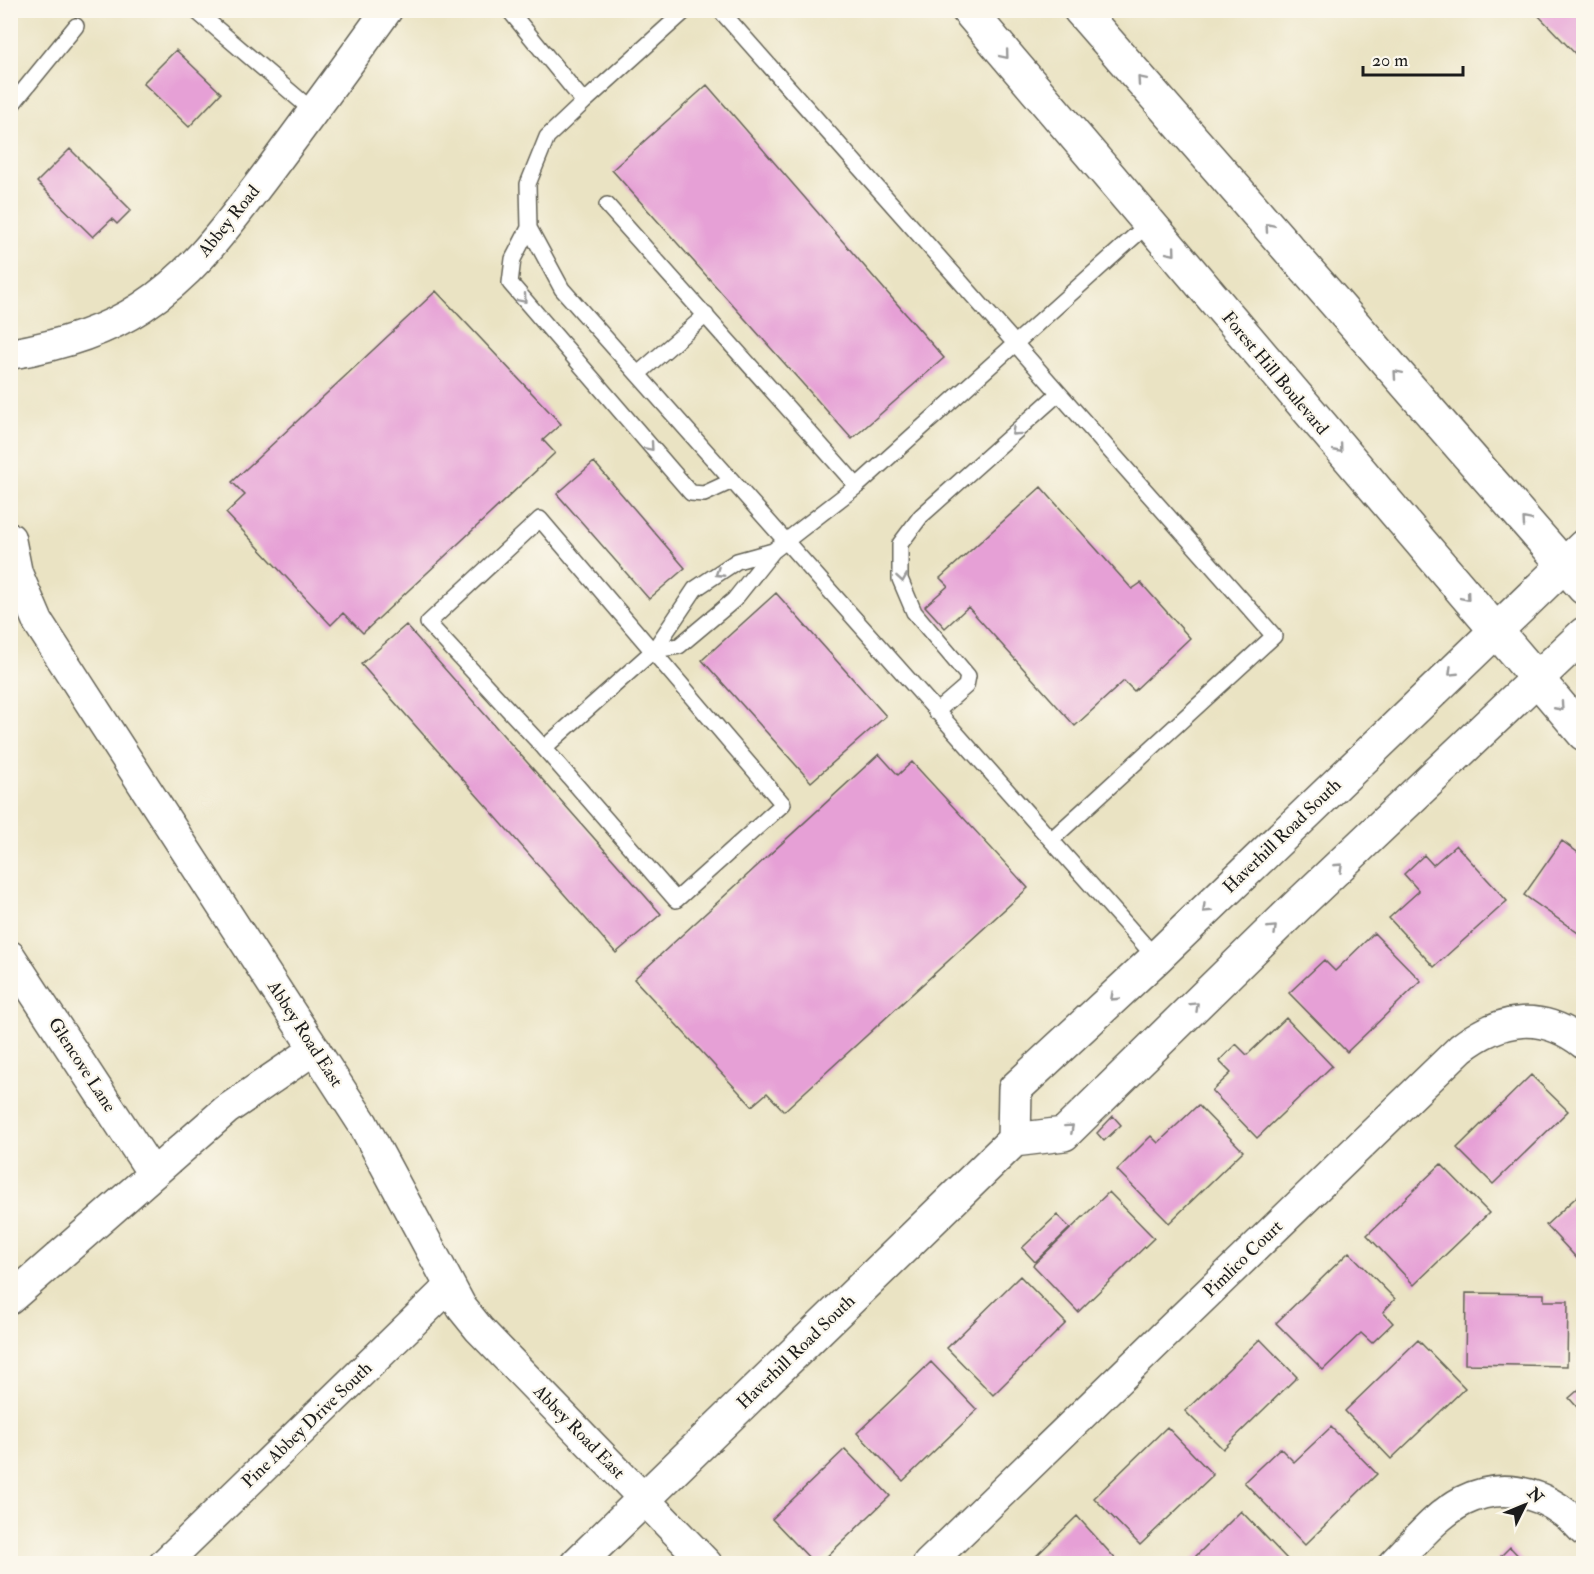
<svg xmlns="http://www.w3.org/2000/svg" width="1594" height="1574" viewBox="0 0 1594 1574" font-family="'IM FELL Double Pica',serif">
	<style>
		.building { fill: #e6a0d6 }
		.lines { fill: none; stroke-linecap: round; stroke-linejoin: round }
		.service-casing { stroke: #646256; stroke-width: 18 }
		.minor-casing { stroke: #646256; stroke-width: 33 }
		.tertiary-casing { stroke: #646256; stroke-width: 36 }
		.secondary-casing { stroke: #646256; stroke-width: 36 }
		.service { stroke: #fff; stroke-width: 15 }
		.minor { stroke: #fff; stroke-width: 30 }
		.tertiary { stroke: #fff; stroke-width: 33 }
		.secondary { stroke: #fff; stroke-width: 33 }
		.oneway { stroke: #999 }
		.labels { text-anchor: middle; dominant-baseline: central; stroke-width: 4.5; stroke-linejoin: round; paint-order: stroke }
		.street-label { font-size: 18px; fill: #1c1c1c; stroke: #fbf7ec }
	</style>
	<rect width="100%" height="100%" fill="#fbf7ec"/>
	<filter id="ink" filterUnits="userSpaceOnUse"><feTurbulence type="fractalNoise" baseFrequency=".0167" numOctaves="2"/><feDisplacementMap in="SourceGraphic" scale="12" xChannelSelector="R" yChannelSelector="G"/><feConvolveMatrix kernelMatrix="1 2 1 2 8 2 1 2 1" color-interpolation-filters="sRGB"/></filter>
	<filter id="wash" filterUnits="userSpaceOnUse"><feTurbulence type="fractalNoise" baseFrequency=".008" numOctaves="4" result="noise"/><feDisplacementMap in="SourceGraphic" scale="24" xChannelSelector="R" yChannelSelector="G"/><feGaussianBlur stdDeviation="1.35" result="paint"/><feColorMatrix in="noise" values="0 0 0 0 0 0 0 0 0 0 0 0 0 0 0 0 0 1.4 0 .05"/><feComposite in="paint" operator="in"/></filter>
	<g filter="url(#wash)">
		<rect width="100%" height="100%" fill="#eae3c3"/>
		<g id="blocks">
			<path class="building" d="M 1541,10 L 1584,10 L 1584,63 L 1537,14 Z
				M 176,50 L 221,93 L 189,127 L 143,83 Z
				M 707,85 L 944,358 L 852,439 L 612,170 Z
				M 70,149 L 131,210 L 117,224 L 112,219 L 93,237 L 37,182 Z
				M 436,291 L 561,424 L 543,440 L 555,453 L 363,633 L 343,613 L 331,625 L 226,513 L 245,495 L 232,482 Z
				M 594,462 L 685,568 L 649,599 L 557,494 Z
				M 1041,487 L 1132,589 L 1141,583 L 1190,638 L 1134,691 L 1124,681 L 1075,726 L 968,607 L 945,628 L 925,606 L 948,586 L 940,578 Z
				M 776,593 L 886,716 L 811,782 L 702,660 Z
				M 406,625 L 661,914 L 616,953 L 361,664 Z
				M 879,754 L 898,775 L 912,762 L 1028,888 L 784,1111 L 767,1093 L 752,1106 L 634,979 Z
				M 1562,841 L 1584,857 L 1584,937 L 1524,895 Z
				M 1456,845 L 1507,901 L 1434,967 L 1389,918 L 1419,891 L 1404,874 L 1424,855 L 1433,865 Z
				M 1374,933 L 1421,981 L 1347,1052 L 1289,993 L 1324,960 L 1335,971 Z
				M 1286,1018 L 1332,1066 L 1257,1138 L 1212,1091 L 1231,1073 L 1219,1061 L 1236,1044 L 1247,1055 Z
				M 1531,1075 L 1568,1111 L 1493,1184 L 1457,1148 Z
				M 1198,1105 L 1243,1151 L 1169,1223 L 1117,1170 L 1151,1136 L 1158,1143 Z
				M 1113,1116 L 1121,1125 L 1104,1141 L 1097,1133 Z
				M 1441,1164 L 1489,1213 L 1414,1285 L 1367,1235 Z
				M 1584,1190 L 1584,1266 L 1546,1225 Z
				M 1109,1192 L 1154,1238 L 1078,1312 L 1033,1265 Z
				M 1057,1215 L 1070,1228 L 1035,1262 L 1022,1248 Z
				M 1349,1252 L 1395,1299 L 1383,1312 L 1393,1323 L 1372,1343 L 1361,1333 L 1323,1370 L 1276,1323 Z
				M 1020,1276 L 1066,1323 L 993,1395 L 947,1348 Z
				M 1466,1293 L 1544,1294 L 1544,1301 L 1568,1301 L 1567,1366 L 1465,1364 Z
				M 1260,1339 L 1297,1377 L 1223,1449 L 1185,1411 Z
				M 1418,1340 L 1465,1388 L 1391,1459 L 1345,1411 Z
				M 931,1362 L 977,1410 L 903,1481 L 857,1433 Z
				M 1584,1385 L 1584,1415 L 1569,1398 Z
				M 1167,1427 L 1213,1475 L 1140,1545 L 1094,1498 Z
				M 1331,1427 L 1377,1474 L 1305,1545 L 1244,1482 L 1280,1448 L 1294,1462 Z
				M 845,1449 L 890,1496 L 819,1564 L 815,1564 L 772,1519 Z
				M 1241,1511 L 1287,1559 L 1283,1564 L 1188,1564 Z
				M 1077,1516 L 1120,1564 L 1028,1564 Z
				M 1510,1547 L 1526,1564 L 1493,1564 Z"/>
		</g>
	</g>
	<g filter="url(#ink)">
		<use href="#blocks" fill-opacity="0" stroke="#646256" stroke-width="1.5"/>
		<g class="lines">
			<defs>
				<path id="service" d="M 195,10 L 314,112
					M 509,10 L 584,102 L 686,10
					M 584,102 L 547,137 L 528,184 L 529,228 L 562,289 L 1051,840 L 1274,636 L 720,10
					M 10,107 L 76,26
					M 607,205 L 857,486
					M 529,228 L 513,259 L 510,283 L 691,493 L 704,494 L 732,481
					M 638,374 L 706,315
					M 654,650 L 679,646 L 734,600 L 773,551 L 857,486 L 1148,224
					M 936,712 L 966,686 L 968,676 L 914,612 L 900,579 L 900,544 L 921,516 L 1059,393
					M 544,748 L 428,623 L 540,519 L 783,804 L 676,900 L 544,748 L 654,650 L 695,589 L 737,561 L 773,551
					M 1051,840 L 1156,958"/>
				<path id="minor" d="M 10,354 C 57,346 103,333 142,307 C 193,274 227,226 263,179 C 305,123 346,67 387,10
					M 10,538 L 17,573 L 38,622 L 363,1124 L 462,1308 L 479,1329 L 707,1564
					M 10,956 L 153,1174
					M 10,1299 L 226,1110 L 315,1049
					M 164,1564 L 450,1286
					M 928,1564 L 1461,1048 C 1501,1017 1542,1011 1584,1044
					M 1393,1564 C 1414,1543 1436,1515 1463,1501 C 1507,1479 1552,1495 1584,1531"/>
				<path id="tertiary" d="M 1014,1140 L 1015,1089 L 1156,958 L 1584,546
					M 577,1564 L 1014,1140 L 1064,1134 L 1296,907 L 1584,634"/>
				<path id="secondary" d="M 968,10 L 1584,734
					M 1080,10 L 1584,588"/>
			</defs>
			<use href="#service" class="service-casing"/>
			<use href="#minor" class="minor-casing"/>
			<use href="#tertiary" class="tertiary-casing"/>
			<use href="#secondary" class="secondary-casing"/>
			<use href="#service" class="service"/>
			<use href="#minor" class="minor"/>
			<use href="#tertiary" class="tertiary"/>
			<use href="#secondary" class="secondary"/>
		</g>
		<defs><path id="oneway-chevron" d="M-2-3.5L2.5 0L-2 3.5" fill="none" stroke-width="1.6" stroke-linecap="round" stroke-linejoin="round" transform="scale(1.5)"/></defs>
		<g class="oneway">
			<use href="#oneway-chevron" transform="translate(1005 55) rotate(50)"/>
			<use href="#oneway-chevron" transform="translate(1141 80) rotate(-131)"/>
			<use href="#oneway-chevron" transform="translate(1269 227) rotate(-131)"/>
			<use href="#oneway-chevron" transform="translate(1172 252) rotate(50)"/>
			<use href="#oneway-chevron" transform="translate(523 299) rotate(49)"/>
			<use href="#oneway-chevron" transform="translate(1397 374) rotate(-131)"/>
			<use href="#oneway-chevron" transform="translate(1015 432) rotate(138)"/>
			<use href="#oneway-chevron" transform="translate(650 447) rotate(49)"/>
			<use href="#oneway-chevron" transform="translate(1339 449) rotate(50)"/>
			<use href="#oneway-chevron" transform="translate(1526 521) rotate(-131)"/>
			<use href="#oneway-chevron" transform="translate(719 573) rotate(147)"/>
			<use href="#oneway-chevron" transform="translate(902 578) rotate(81)"/>
			<use href="#oneway-chevron" transform="translate(1466 597) rotate(50)"/>
			<use href="#oneway-chevron" transform="translate(1452 672) rotate(136)"/>
			<use href="#oneway-chevron" transform="translate(1560 707) rotate(48)"/>
			<use href="#oneway-chevron" transform="translate(1339 867) rotate(-43)"/>
			<use href="#oneway-chevron" transform="translate(1206 909) rotate(136)"/>
			<use href="#oneway-chevron" transform="translate(1273 929) rotate(-44)"/>
			<use href="#oneway-chevron" transform="translate(1114 997) rotate(137)"/>
			<use href="#oneway-chevron" transform="translate(1195 1006) rotate(-44)"/>
			<use href="#oneway-chevron" transform="translate(1070 1128) rotate(-42)"/>
		</g>
	</g>
	<g class="labels">
		<g class="street-label">
			<text transform="translate(229 221) rotate(-51)">Abbey Road</text>
			<text transform="translate(1275 373) rotate(50)">Forest Hill Boulevard</text>
			<text transform="translate(1282 836) rotate(-44)">Haverhill Road South</text>
			<text transform="translate(305 1034) rotate(57)">Abbey Road East</text>
			<text transform="translate(82 1065) rotate(57)">Glencove Lane</text>
			<text transform="translate(1243 1259) rotate(-44)">Pimlico Court</text>
			<text transform="translate(796 1352) rotate(-44)">Haverhill Road South</text>
			<text transform="translate(307 1425) rotate(-44)">Pine Abbey Drive South</text>
			<text transform="translate(579 1432) rotate(46)">Abbey Road East</text>
		</g>
	</g>
	<rect width="1594" height="1574" fill="none" stroke="#fbf7ec" stroke-width="36"/>
	<g transform="translate(1525 1505) rotate(47)" stroke="#fbf7ec" stroke-width="4.5" paint-order="stroke">
	<path d="M0-4.5L10 22L0 15L-10 22Z" fill="#1c1c1c"/>
	<text y="-9" font-size="16" font-weight="bold" text-anchor="middle" fill="#1c1c1c">N</text>
	</g>
	<path d="M1363 66v9h100v-9" fill="none" stroke="#1c1c1c" stroke-width="3"/>
	<text x="1372" y="66" font-size="18" fill="#1c1c1c" stroke="#fbf7ec" stroke-width="4.5" paint-order="stroke">20 m</text>
</svg>
